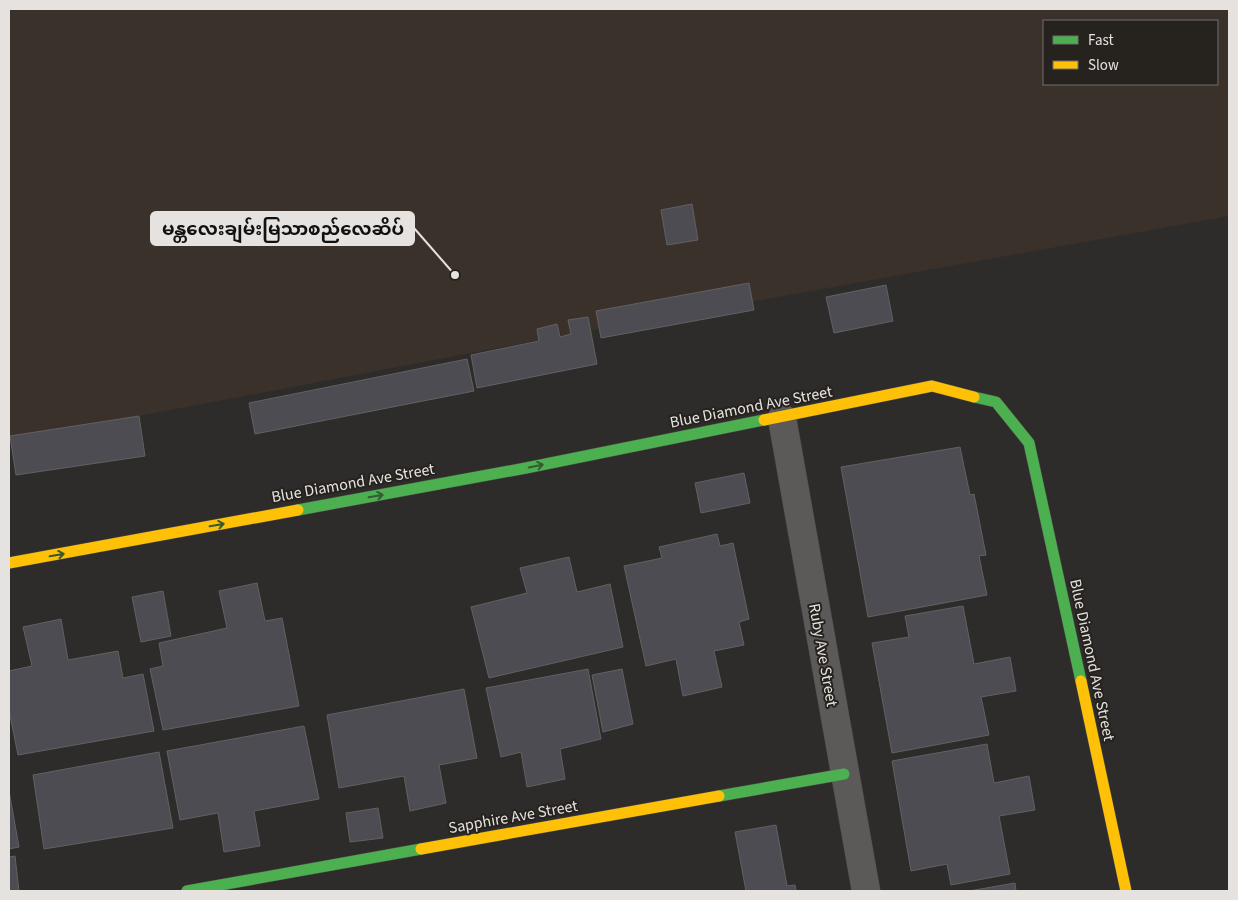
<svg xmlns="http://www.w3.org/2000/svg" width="1238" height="900" viewBox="0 0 1238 900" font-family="'Source Sans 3','Noto Sans Myanmar',sans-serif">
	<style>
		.built { fill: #3a312a; fill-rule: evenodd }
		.building { fill: #4e4c53; stroke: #626161 }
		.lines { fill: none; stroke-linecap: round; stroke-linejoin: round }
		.street-casing { stroke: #4b4a48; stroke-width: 29 }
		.fast-casing { stroke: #4b4a48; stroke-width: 12 }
		.slow-casing { stroke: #4b4a48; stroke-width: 12 }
		.street { stroke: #5c5a59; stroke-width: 28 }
		.fast { stroke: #4caf50; stroke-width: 11 }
		.slow { stroke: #ffc107; stroke-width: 11 }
		.oneway { stroke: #355a32 }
		.labels { text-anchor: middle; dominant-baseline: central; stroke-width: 4; stroke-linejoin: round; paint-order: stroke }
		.street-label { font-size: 16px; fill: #e5e2e0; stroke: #26221e }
		.leader { fill: none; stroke: #e5e2e0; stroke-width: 2 }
		.callout-dot { fill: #e5e2e0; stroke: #26221e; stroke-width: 2 }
		.callout { fill: #e5e2e0; stroke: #e5e2e0; stroke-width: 2 }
		.callout-label { font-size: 18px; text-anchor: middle; font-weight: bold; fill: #111 }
	</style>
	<rect width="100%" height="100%" fill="#2e2c2a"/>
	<path class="built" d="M 9,9 L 1229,9 L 1229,216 L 571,334 L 139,416 L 9,436 ZM 1044,21 L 1217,21 L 1217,84 L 1044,84 Z"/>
	<path class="building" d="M 692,204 L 698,240 L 667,245 L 661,210 Z
		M 749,283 L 754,310 L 601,338 L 596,311 Z
		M 886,285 L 893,321 L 834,333 L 826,297 Z
		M 588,317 L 597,364 L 477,388 L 471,355 L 539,341 L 537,329 L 557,324 L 560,337 L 571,334 L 568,320 Z
		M 467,359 L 474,391 L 255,434 L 249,403 Z
		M 139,416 L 145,456 L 16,475 L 10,436 Z
		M 960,447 L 970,495 L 974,494 L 986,555 L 979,556 L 987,595 L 868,617 L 841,467 Z
		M 744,473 L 750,503 L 701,513 L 695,483 Z
		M 717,534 L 720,546 L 733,543 L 749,619 L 739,622 L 744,645 L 714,651 L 722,687 L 683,696 L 676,659 L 646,666 L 624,566 L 662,558 L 659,547 Z
		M 569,557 L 577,592 L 610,584 L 623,647 L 489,678 L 471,607 L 527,593 L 520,568 Z
		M 257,583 L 265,621 L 282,618 L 299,706 L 163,730 L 150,669 L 163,666 L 159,643 L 227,628 L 219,591 Z
		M 163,591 L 171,636 L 141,642 L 132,597 Z
		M 963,606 L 974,664 L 1010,657 L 1016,691 L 981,697 L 989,735 L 892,753 L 872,643 L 909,637 L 905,616 Z
		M 61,619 L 68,660 L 118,651 L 123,678 L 143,674 L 154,731 L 18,755 L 9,710 L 9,671 L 32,666 L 23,627 Z
		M 588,669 L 601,739 L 560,749 L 565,779 L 527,787 L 521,752 L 501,757 L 486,688 Z
		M 622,669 L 633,724 L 603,732 L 592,675 Z
		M 464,689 L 477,758 L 439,765 L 446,803 L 410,811 L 404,776 L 339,788 L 327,715 Z
		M 304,726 L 319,799 L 254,811 L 260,846 L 224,852 L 218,813 L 180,820 L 167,751 Z
		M 987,744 L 994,783 L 1029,776 L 1035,810 L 999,816 L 1010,874 L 951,885 L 947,864 L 911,871 L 892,761 Z
		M 159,752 L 173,828 L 44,849 L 33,775 Z
		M 9,791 L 19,847 L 9,849 Z
		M 378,808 L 383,838 L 350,842 L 346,813 Z
		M 776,825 L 787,886 L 795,885 L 796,891 L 746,891 L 735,832 Z
		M 15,856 L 19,891 L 9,891 L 9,857 Z
		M 1015,883 L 1016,891 L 969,891 Z"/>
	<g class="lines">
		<defs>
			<path id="street" d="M 782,418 L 866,891"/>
			<path id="fast" d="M 974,397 L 996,402 L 1029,443 L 1081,681
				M 298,510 L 526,468 L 764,420
				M 719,796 L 844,774
				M 187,891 L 421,849"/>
			<path id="slow" d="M 764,420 L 932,386 L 974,397
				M 9,563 L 298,510
				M 1081,681 L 1126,891
				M 421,849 L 719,796"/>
		</defs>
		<use href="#street" class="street-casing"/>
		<use href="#fast" class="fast-casing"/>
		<use href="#slow" class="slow-casing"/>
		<use href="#street" class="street"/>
		<use href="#fast" class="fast"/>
		<use href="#slow" class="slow"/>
	</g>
	<defs><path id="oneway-shaft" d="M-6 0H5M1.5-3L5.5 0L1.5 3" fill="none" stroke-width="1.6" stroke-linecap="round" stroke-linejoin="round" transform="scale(1.25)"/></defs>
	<g class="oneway">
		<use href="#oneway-shaft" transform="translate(536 466) rotate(-11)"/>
		<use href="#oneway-shaft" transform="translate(376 496) rotate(-10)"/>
		<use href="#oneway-shaft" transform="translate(217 525) rotate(-10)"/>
		<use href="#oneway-shaft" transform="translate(57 555) rotate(-10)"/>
	</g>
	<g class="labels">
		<g class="street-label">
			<text transform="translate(751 407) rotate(-11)">Blue Diamond Ave Street</text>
			<text transform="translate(353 483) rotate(-10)">Blue Diamond Ave Street</text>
			<text transform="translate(823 655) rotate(80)">Ruby Ave Street</text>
			<text transform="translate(1092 660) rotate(78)">Blue Diamond Ave Street</text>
			<text transform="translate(513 817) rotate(-10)">Sapphire Ave Street</text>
		</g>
	</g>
	<path class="leader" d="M455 275L414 228"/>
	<circle class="callout-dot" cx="455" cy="275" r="5"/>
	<rect class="callout" x="151" y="212" width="263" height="33" rx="5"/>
	<g class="callout-label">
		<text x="283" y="235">မန္တလေးချမ်းမြသာစည်လေဆိပ်</text>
	</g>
	<rect width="1238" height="900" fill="none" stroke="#e5e2e0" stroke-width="20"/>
	<rect x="1043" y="20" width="175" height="65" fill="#26221e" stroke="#726f6c"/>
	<rect x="1053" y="36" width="25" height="8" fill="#4caf50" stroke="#726f6c"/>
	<text x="1088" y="45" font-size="15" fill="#e5e2e0">Fast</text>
	<rect x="1053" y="61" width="25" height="8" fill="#ffc107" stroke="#726f6c"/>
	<text x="1088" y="70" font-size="15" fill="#e5e2e0">Slow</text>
</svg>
